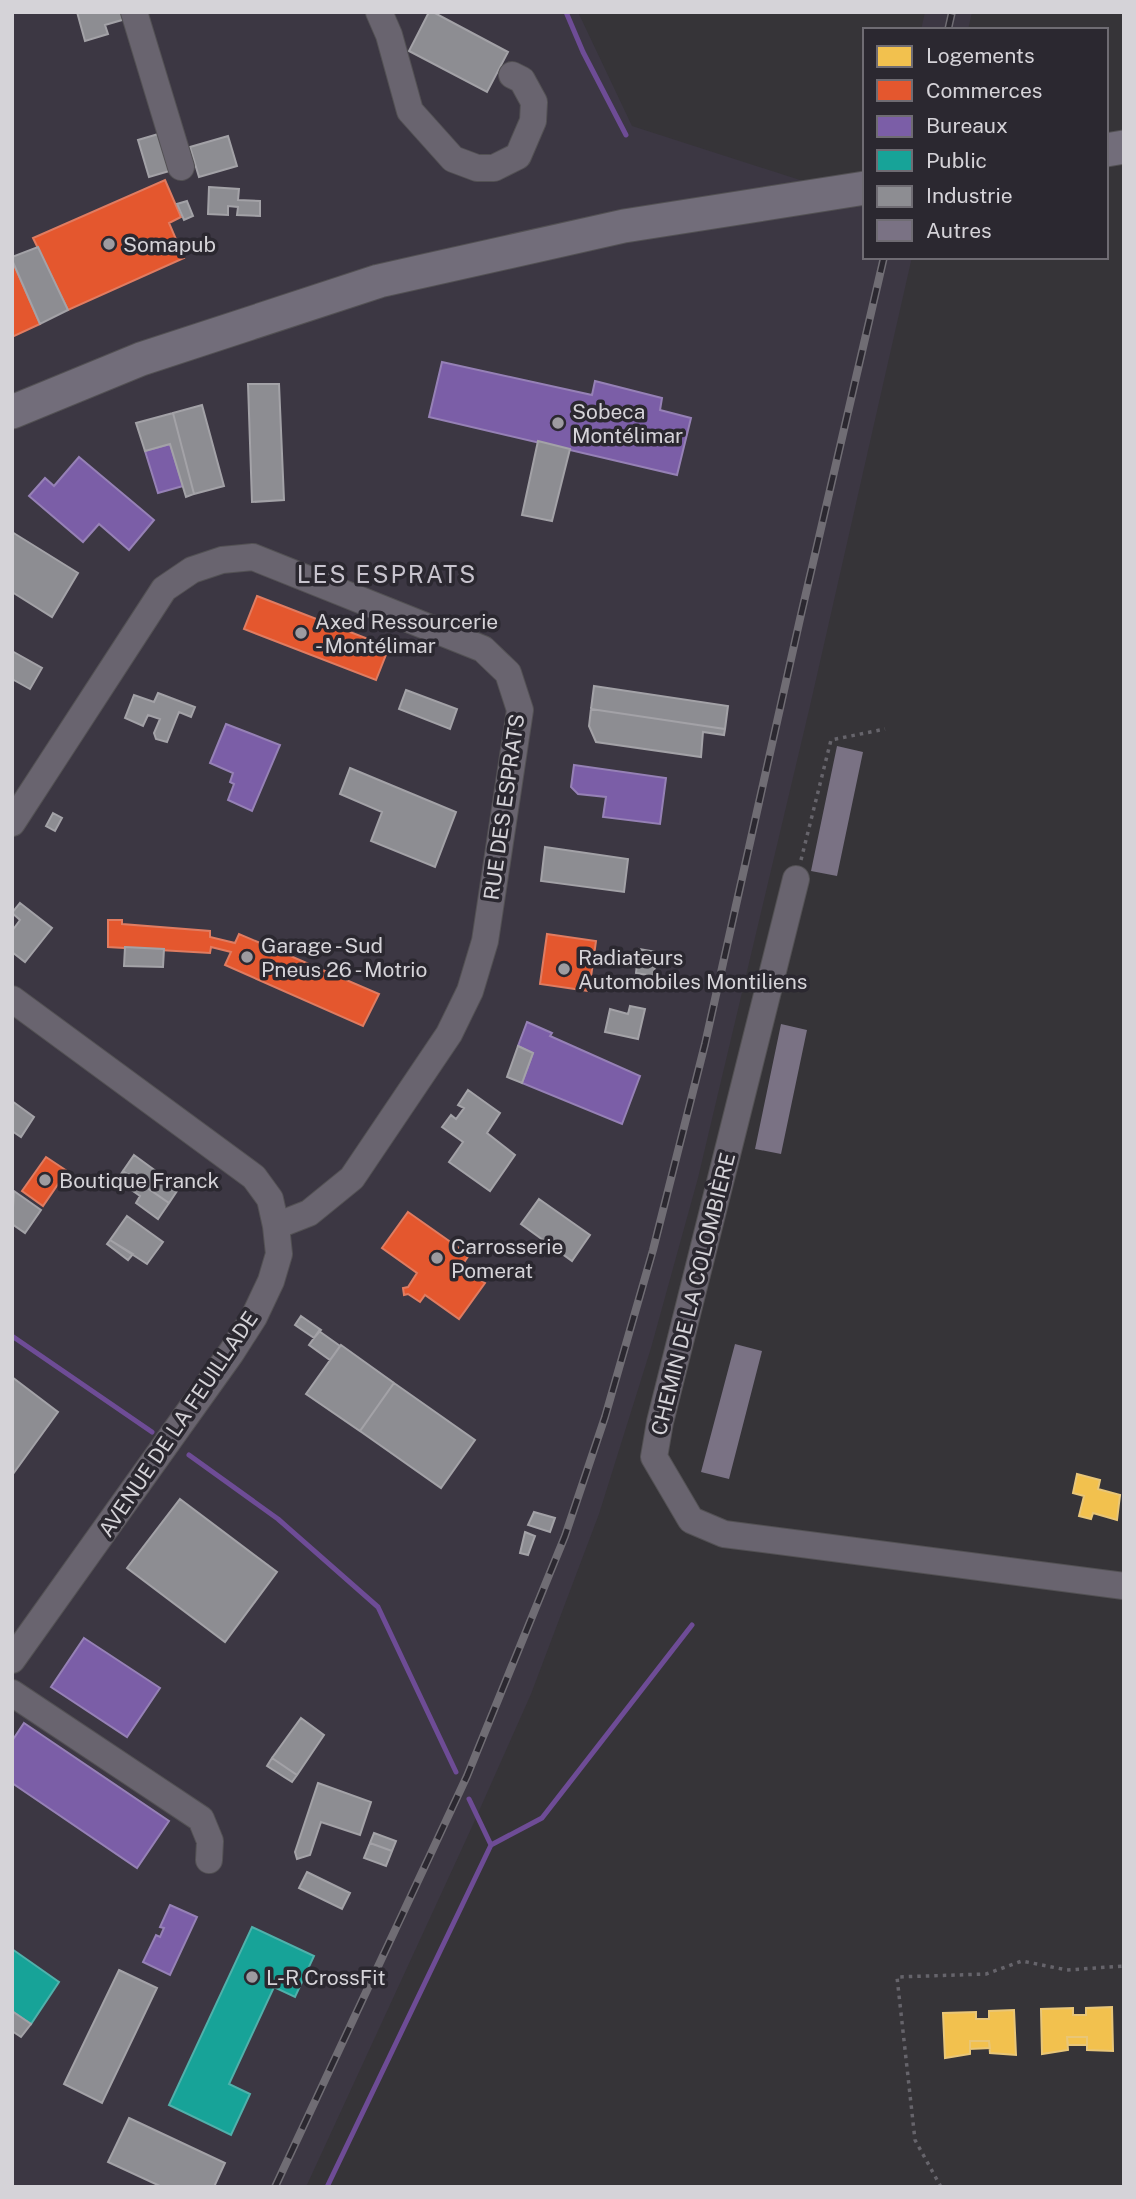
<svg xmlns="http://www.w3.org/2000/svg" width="1136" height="2199" viewBox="0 0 1136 2199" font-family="'Public Sans',sans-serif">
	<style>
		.built { fill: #3c3743 }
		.homes { fill: #f2c14e; stroke: #e9c677; stroke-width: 2 }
		.shops { fill: #e4572e; stroke: #e07c61; stroke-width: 2 }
		.offices { fill: #7b5ea7; stroke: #9681b6; stroke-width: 2 }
		.public { fill: #17a398; stroke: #50b1ab; stroke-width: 2 }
		.industry { fill: #8d8d92; stroke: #a3a2a7; stroke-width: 2 }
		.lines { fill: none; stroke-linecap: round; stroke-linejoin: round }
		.stream { stroke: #6e4c96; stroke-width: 5 }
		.building { fill: #7a7284 }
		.minor-casing { stroke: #535154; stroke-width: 28 }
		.major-casing { stroke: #535154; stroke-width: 35 }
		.path { stroke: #66646b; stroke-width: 3.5; stroke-dasharray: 3.5 5; stroke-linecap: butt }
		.minor { stroke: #69646f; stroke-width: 26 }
		.major { stroke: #726d7a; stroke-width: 33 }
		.rail-casing { stroke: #706d74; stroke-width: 8 }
		.rail { stroke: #2b2830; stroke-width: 5; stroke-dasharray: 16; stroke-linecap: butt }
		.poi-dot { fill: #9d9ba0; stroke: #2b2830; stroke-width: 2.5 }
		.labels { text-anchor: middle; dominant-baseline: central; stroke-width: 7; stroke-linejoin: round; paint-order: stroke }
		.poi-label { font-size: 21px; fill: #d5d3d8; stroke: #2b2830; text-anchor: start }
		.street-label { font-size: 21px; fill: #d5d3d8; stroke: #2b2830 }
		.quarter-label { font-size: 24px; letter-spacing: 2px; fill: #c7c3cd; stroke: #2b2830 }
	</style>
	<rect width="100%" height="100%" fill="#363438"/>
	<path class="built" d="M 12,12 L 578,12 L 632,126 L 865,201 L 865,257 L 912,257 L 810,706 L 698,1178 L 651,1348 L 599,1514 L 531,1694 L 471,1829 L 306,2187 L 12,2187 Z
		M 925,12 L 972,12 L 968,30 L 921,30 Z"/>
	<path class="homes" d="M 1077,1474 L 1100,1480 L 1098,1489 L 1120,1495 L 1117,1520 L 1093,1513 L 1091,1519 L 1079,1516 L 1084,1496 L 1073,1493 Z
		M 1112,2007 L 1113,2051 L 1087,2050 L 1087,2037 L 1067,2037 L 1068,2050 L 1042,2054 L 1041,2009 L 1073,2008 L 1073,2015 L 1086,2015 L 1086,2008 Z
		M 1014,2010 L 1016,2055 L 990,2053 L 989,2041 L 970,2041 L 970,2054 L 945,2058 L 943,2013 L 976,2012 L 976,2019 L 989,2019 L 989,2011 Z
		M 1067,2037 L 1087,2037 L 1087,2045 L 1068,2045 Z
		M 970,2041 L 989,2041 L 990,2048 L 970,2049 Z"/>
	<path class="shops" d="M 165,180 L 181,217 L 169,223 L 184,258 L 68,310 L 33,238 Z
		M 12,260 L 40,324 L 12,337 Z
		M 257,596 L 389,647 L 376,680 L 244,629 Z
		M 108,920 L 122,920 L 122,924 L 210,931 L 210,937 L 235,943 L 239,934 L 379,994 L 363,1026 L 225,965 L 231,952 L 211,947 L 210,953 L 108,947 Z
		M 547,934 L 596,941 L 589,991 L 540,984 Z
		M 46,1157 L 67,1171 L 43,1206 L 22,1191 Z
		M 408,1212 L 469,1255 L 461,1267 L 485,1283 L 459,1319 L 425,1295 L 420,1302 L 408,1294 L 404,1295 L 403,1288 L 408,1287 L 417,1273 L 382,1248 Z"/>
	<path class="offices" d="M 442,362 L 592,395 L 595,381 L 662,398 L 660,410 L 691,418 L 677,475 L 429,417 Z
		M 170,444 L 183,486 L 158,493 L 145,451 Z
		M 79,457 L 154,520 L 129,550 L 99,524 L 83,542 L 29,496 L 45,478 L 54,486 Z
		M 226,724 L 280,745 L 252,811 L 228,800 L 234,784 L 230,782 L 233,773 L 210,763 Z
		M 574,765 L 666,778 L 660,824 L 603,817 L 606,797 L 578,794 L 571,787 Z
		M 527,1022 L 552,1033 L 550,1036 L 640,1076 L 622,1124 L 522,1083 L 533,1053 L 518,1046 Z
		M 84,1638 L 160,1688 L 127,1737 L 51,1687 Z
		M 24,1723 L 169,1821 L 137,1868 L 12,1783 L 12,1741 Z
		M 170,1905 L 197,1917 L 170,1975 L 143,1962 L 156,1935 L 160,1937 L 164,1928 L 160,1927 Z"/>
	<path class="public" d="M 252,1927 L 314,1956 L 295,1997 L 274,1987 L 229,2084 L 250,2094 L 231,2135 L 169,2105 Z
		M 12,1949 L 59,1982 L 31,2024 L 12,2011 Z"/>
	<path class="industry" d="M 77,12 L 127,12 L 129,18 L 105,25 L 108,34 L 85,41 Z
		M 429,12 L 433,12 L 508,52 L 487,92 L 409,51 Z
		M 165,132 L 176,169 L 149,177 L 138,140 Z
		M 228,136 L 237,166 L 199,177 L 190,147 Z
		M 209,187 L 239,189 L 238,200 L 260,201 L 260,216 L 237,215 L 238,207 L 228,206 L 228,215 L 208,214 Z
		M 187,201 L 193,216 L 184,220 L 177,204 Z
		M 38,247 L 68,310 L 40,324 L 12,260 L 12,257 Z
		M 248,384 L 279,384 L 284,500 L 252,502 Z
		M 202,405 L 224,486 L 194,494 L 173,413 Z
		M 173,413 L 194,494 L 186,497 L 170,444 L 145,451 L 136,423 Z
		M 538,441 L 570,449 L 552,521 L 522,515 Z
		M 12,532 L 78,573 L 52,617 L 12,592 Z
		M 12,651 L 42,668 L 30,689 L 12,679 Z
		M 594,686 L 728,706 L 725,729 L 591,709 Z
		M 406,690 L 457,709 L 450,729 L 399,709 Z
		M 158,693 L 195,707 L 191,717 L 179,712 L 167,742 L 156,739 L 154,733 L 160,719 L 148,715 L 143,726 L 125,718 L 134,695 L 154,702 Z
		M 591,709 L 725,729 L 724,735 L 703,732 L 701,757 L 596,742 L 589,726 Z
		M 350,768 L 456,812 L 435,867 L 371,841 L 382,812 L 340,794 Z
		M 53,813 L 62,818 L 55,831 L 46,826 Z
		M 545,847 L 628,859 L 624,892 L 541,881 Z
		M 20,903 L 52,928 L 25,962 L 12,952 L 12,931 L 20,920 L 12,913 Z
		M 125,947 L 164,949 L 163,967 L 124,966 Z
		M 639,949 L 657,952 L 655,967 L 637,964 Z
		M 637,964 L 655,967 L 653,976 L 636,973 Z
		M 630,1006 L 645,1009 L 638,1039 L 605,1032 L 610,1009 L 628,1014 Z
		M 518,1046 L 533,1053 L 522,1083 L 507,1077 Z
		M 468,1090 L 500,1113 L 487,1133 L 515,1155 L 490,1191 L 449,1162 L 463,1142 L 442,1127 L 451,1115 L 456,1119 L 464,1108 L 458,1105 Z
		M 12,1101 L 34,1117 L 21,1137 L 12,1131 Z
		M 134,1155 L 179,1188 L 169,1203 L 123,1171 Z
		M 123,1171 L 169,1203 L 158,1219 L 136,1203 L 140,1196 L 117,1180 Z
		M 14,1191 L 41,1210 L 25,1233 L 12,1224 Z
		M 539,1199 L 590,1235 L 572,1261 L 521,1224 Z
		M 127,1216 L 163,1242 L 147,1264 L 110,1240 Z
		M 110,1240 L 133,1254 L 128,1260 L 107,1244 Z
		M 301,1316 L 321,1330 L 314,1338 L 295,1325 Z
		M 319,1331 L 340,1346 L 330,1360 L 309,1345 Z
		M 341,1345 L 394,1383 L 360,1431 L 306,1394 Z
		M 12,1377 L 58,1412 L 13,1474 L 12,1473 Z
		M 394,1383 L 475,1440 L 441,1488 L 360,1431 Z
		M 180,1499 L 277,1572 L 225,1642 L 127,1568 Z
		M 534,1512 L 555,1518 L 550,1532 L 528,1525 Z
		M 525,1532 L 535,1536 L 528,1555 L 520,1553 Z
		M 301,1718 L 324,1735 L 297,1775 L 272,1758 Z
		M 272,1758 L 297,1775 L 292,1782 L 267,1766 Z
		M 318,1783 L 371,1802 L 360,1835 L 321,1822 L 310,1855 L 297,1859 L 295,1852 Z
		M 374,1833 L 396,1841 L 392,1851 L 370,1843 Z
		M 370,1843 L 392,1851 L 386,1866 L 364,1858 Z
		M 307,1872 L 350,1893 L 342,1909 L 299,1888 Z
		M 119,1970 L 157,1988 L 102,2103 L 64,2084 Z
		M 12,2011 L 31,2024 L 21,2037 L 12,2031 Z
		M 129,2118 L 225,2163 L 214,2187 L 162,2187 L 108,2162 Z"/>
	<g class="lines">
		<path class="stream" d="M 566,12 L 583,52 L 626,135
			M 12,1336 L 152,1432
			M 189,1455 L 278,1519 L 378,1607 L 456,1772
			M 469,1799 L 491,1845
			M 327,2187 L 491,1845 L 542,1818 L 692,1625"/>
	</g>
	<path class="building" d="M 837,746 L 863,752 L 837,876 L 811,871 Z
		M 781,1024 L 807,1030 L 781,1154 L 755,1149 Z
		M 735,1344 L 762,1351 L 729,1479 L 701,1472 Z"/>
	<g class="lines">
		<defs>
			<path id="minor" d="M 134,12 L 181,167
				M 379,12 L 389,35 L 410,111 L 453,159 L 477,168 L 494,168 L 518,156 L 533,121 L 534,102 L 522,80 L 512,75
				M 12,823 L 164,589 L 192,570 L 222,560 L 253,557 L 483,649 L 508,673 L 520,710 L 485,941 L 470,991 L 449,1034 L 352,1178 L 309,1213 L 276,1226
				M 796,879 L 660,1422 L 654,1457 L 691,1520 L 724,1534 L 1124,1586
				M 12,999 L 254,1177 L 270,1199 L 276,1226 L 279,1254 L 271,1281 L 254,1317 L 231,1353 L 12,1660
				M 12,1693 L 201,1819 L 210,1841 L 209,1860"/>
			<path id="major" d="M 1106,150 L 1124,147
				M 12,412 L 141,359 L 379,281 L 624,226 L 865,188"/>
		</defs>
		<use href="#minor" class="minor-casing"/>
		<use href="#major" class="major-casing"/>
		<path class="path" d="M 801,860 L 831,740 L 885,729
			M 941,2187 L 915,2140 L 897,1977 L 986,1974 L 1022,1961 L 1067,1970 L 1124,1966"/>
		<use href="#minor" class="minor"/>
		<use href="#major" class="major"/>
		<defs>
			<path id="rail" d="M 948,30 L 952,12
				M 275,2187 L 467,1776 L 565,1536 L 605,1417 L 653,1250 L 705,1044 L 800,619 L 884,257"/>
		</defs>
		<use href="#rail" class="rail-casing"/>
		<use href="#rail" class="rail"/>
	</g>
	<g class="poi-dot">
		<circle cx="109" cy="244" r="7"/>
		<circle cx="558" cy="423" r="7"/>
		<circle cx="301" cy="633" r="7"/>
		<circle cx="247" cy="957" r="7"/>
		<circle cx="564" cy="969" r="7"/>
		<circle cx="45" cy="1180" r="7"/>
		<circle cx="437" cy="1258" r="7"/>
		<circle cx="252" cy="1977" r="7"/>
	</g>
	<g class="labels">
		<g class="poi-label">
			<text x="123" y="244">Somapub</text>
			<text x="572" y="411">Sobeca<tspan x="572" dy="24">Montélimar</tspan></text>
			<text x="315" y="621">Axed Ressourcerie<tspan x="315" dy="24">- Montélimar</tspan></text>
			<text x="261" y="945">Garage - Sud<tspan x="261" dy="24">Pneus 26 - Motrio</tspan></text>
			<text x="578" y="957">Radiateurs<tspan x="578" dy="24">Automobiles Montiliens</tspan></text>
			<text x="59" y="1180">Boutique Franck</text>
			<text x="451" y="1246">Carrosserie<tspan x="451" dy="24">Pomerat</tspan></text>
			<text x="266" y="1977">L-R CrossFit</text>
		</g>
		<g class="street-label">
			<text transform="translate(504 807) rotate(-82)">RUE DES ESPRATS</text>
			<text transform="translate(693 1294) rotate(-76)">CHEMIN DE LA COLOMBIÈRE</text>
			<text transform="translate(178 1424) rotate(-56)">AVENUE DE LA FEUILLADE</text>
		</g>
		<g class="quarter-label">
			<text x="387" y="574">LES ESPRATS</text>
		</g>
	</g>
	<rect width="1136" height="2199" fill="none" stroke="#d5d3d8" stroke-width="28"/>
	<rect x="863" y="28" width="245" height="231" fill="#2b2830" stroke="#6f6c73" stroke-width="2"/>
	<rect x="877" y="46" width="35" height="21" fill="#f2c14e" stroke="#6f6c73" stroke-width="2"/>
	<text x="926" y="63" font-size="21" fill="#d5d3d8">Logements</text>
	<rect x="877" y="80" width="35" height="21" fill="#e4572e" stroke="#6f6c73" stroke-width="2"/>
	<text x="926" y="98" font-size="21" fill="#d5d3d8">Commerces</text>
	<rect x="877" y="116" width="35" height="21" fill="#7b5ea7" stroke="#6f6c73" stroke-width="2"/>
	<text x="926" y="133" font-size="21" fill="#d5d3d8">Bureaux</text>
	<rect x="877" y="150" width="35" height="21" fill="#17a398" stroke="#6f6c73" stroke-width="2"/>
	<text x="926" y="168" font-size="21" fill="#d5d3d8">Public</text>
	<rect x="877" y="186" width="35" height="21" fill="#8d8d92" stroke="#6f6c73" stroke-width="2"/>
	<text x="926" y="203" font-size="21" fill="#d5d3d8">Industrie</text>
	<rect x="877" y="220" width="35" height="21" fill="#7a7284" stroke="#6f6c73" stroke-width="2"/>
	<text x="926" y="238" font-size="21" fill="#d5d3d8">Autres</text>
</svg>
